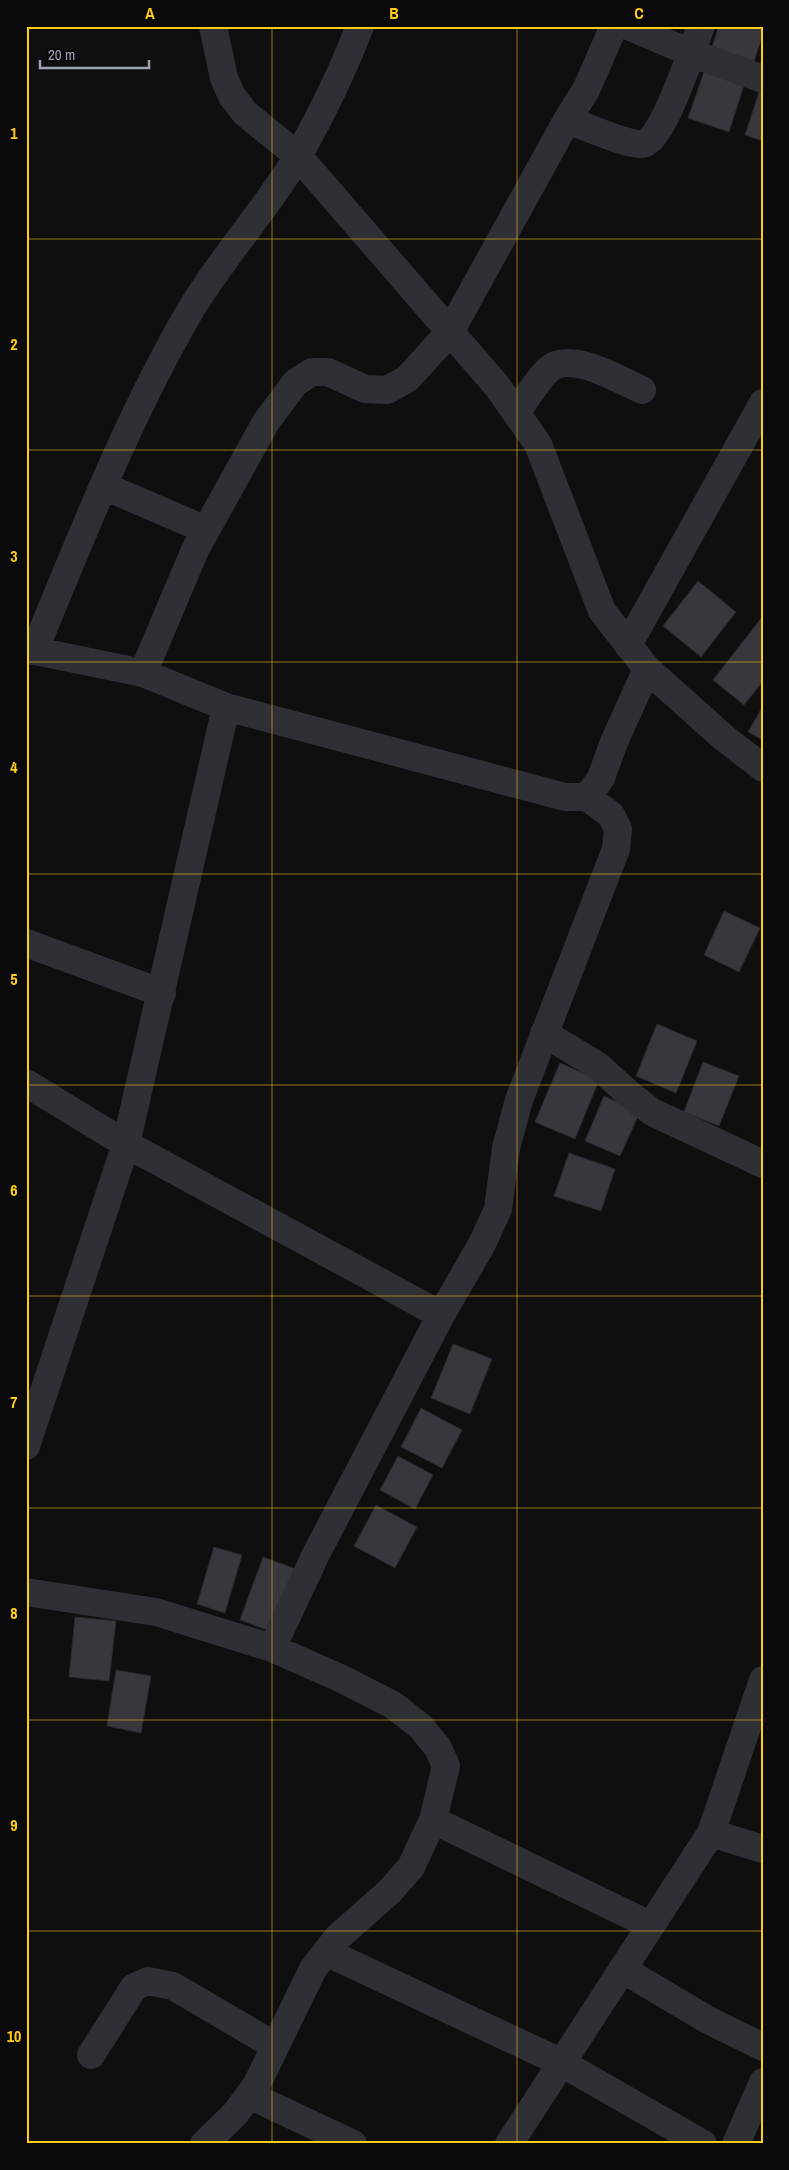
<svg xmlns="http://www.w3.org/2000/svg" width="789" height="2170" viewBox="0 0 789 2170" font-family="'Archivo Narrow',sans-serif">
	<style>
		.building { fill: #38373d; stroke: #29282c }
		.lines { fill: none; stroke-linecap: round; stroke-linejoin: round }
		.minor { stroke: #2f3036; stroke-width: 28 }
		.grid { fill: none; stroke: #ffcc18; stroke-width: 1; stroke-opacity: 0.55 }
		.neatline { fill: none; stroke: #ffcc18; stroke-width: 2 }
		.grid-label { font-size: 16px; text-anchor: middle; font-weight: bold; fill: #ffcc18 }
	</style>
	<rect width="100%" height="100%" fill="#0f0f10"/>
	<path class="building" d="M 719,26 L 763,26 L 763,34 L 753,64 L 711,50 Z
		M 705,69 L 745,82 L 729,132 L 688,118 Z
		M 762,83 L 763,83 L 763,141 L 745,135 Z
		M 698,581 L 736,612 L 701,657 L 663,626 Z
		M 763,616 L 763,681 L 744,705 L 713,680 Z
		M 763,706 L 763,740 L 748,732 Z
		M 724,911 L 760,928 L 739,972 L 704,955 Z
		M 657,1024 L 697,1041 L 676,1093 L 636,1076 Z
		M 703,1062 L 739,1076 L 719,1126 L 684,1112 Z
		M 560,1063 L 599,1080 L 575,1139 L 535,1122 Z
		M 604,1096 L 640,1112 L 620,1156 L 585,1141 Z
		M 569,1153 L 615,1169 L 601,1211 L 554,1196 Z
		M 453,1344 L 492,1359 L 470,1414 L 431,1398 Z
		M 421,1408 L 462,1430 L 442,1468 L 401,1447 Z
		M 398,1456 L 433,1475 L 415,1509 L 380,1490 Z
		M 376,1505 L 417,1527 L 395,1568 L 354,1546 Z
		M 214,1547 L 242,1555 L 225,1613 L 197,1604 Z
		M 263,1557 L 296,1569 L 273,1632 L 240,1620 Z
		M 75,1617 L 116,1621 L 109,1681 L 69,1677 Z
		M 116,1670 L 151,1676 L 141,1733 L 107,1726 Z"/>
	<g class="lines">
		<path class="minor" d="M 213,26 L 224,78 L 232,96 L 245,113 L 298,156 L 497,386 L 538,444 L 602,611 L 647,669 L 723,737 L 763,768
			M 628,26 L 691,53 L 763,79
			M 567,120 C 582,125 629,146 643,144 C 663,141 693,47 701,26
			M 516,413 C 526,399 536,382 548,370 C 569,349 621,381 642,390
			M 104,486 L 206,530
			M 628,645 L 763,403
			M 26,649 L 143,673 L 226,707 L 565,797 L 587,797 L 601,778 L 614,742 L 647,669
			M 34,651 C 82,536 127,419 190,311 C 222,257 266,210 298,156 C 320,117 344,68 360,26
			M 143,673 L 195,550 L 266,422 L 295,383 L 312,372 L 328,372 L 365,389 L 387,390 L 407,379 L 450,332 L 567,120 L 586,90 L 614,26
			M 26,943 L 162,993
			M 544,1033 L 598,1066 L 629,1094 L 652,1112 L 763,1164
			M 26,1083 L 126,1144 L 441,1315
			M 26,1446 L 126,1144 L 226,707
			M 26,1592 L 156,1612 L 272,1648 L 340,1678 L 393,1705 L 421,1727 L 438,1748 L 446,1766 L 433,1820 L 411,1867 L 390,1891 L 337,1938 L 313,1969 L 256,2086 L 235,2114 L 204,2144
			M 272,1648 L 316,1554 L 441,1315 L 482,1244 L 498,1209 L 506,1148 L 519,1100 L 616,849 L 618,829 L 611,815 L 587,797
			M 433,1820 L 650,1925
			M 711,1833 L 763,1849
			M 326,1952 L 560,2062 L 703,2144
			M 622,1969 L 708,2020 L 763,2047
			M 91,2055 L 134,1987 L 148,1981 L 173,1986 L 275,2046
			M 249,2095 L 353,2144
			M 509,2144 L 711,1833 L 763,1680
			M 736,2144 L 763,2082"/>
	</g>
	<path class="grid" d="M 272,26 L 272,2144M 517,26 L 517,2144M 26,239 L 763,239M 26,450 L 763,450M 26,662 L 763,662M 26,874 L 763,874M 26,1085 L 763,1085M 26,1296 L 763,1296M 26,1508 L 763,1508M 26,1720 L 763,1720M 26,1931 L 763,1931"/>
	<rect width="789" height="2170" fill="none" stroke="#0a0a0b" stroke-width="55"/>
	<path d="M40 60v8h109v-8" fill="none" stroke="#9ea2b3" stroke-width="2.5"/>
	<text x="48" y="60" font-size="15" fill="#9ea2b3" stroke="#0a0a0b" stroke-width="4" paint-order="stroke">20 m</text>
	<rect x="28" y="28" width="734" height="2114" class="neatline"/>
	<g class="grid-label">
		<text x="150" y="19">A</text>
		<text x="394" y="19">B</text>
		<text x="639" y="19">C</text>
		<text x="14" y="139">1</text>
		<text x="14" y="350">2</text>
		<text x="14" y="562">3</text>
		<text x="14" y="773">4</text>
		<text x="14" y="985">5</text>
		<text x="14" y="1196">6</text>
		<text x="14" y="1408">7</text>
		<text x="14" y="1619">8</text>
		<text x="14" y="1831">9</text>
		<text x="14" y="2042">10</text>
	</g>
</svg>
